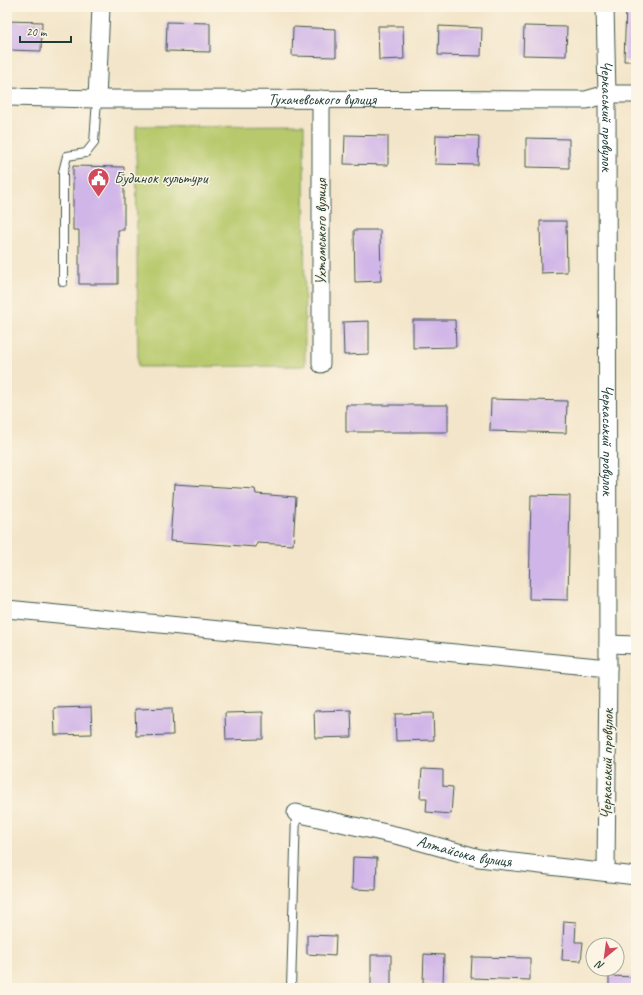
<svg xmlns="http://www.w3.org/2000/svg" width="643" height="995" viewBox="0 0 643 995" font-family="Caveat,sans-serif">
	<style>
		.green { fill: #b7c96c; stroke: #6b8350 }
		.building { fill: #d0b5e8 }
		.lines { fill: none; stroke-linecap: round; stroke-linejoin: round }
		.lane-casing { stroke: #3f564a; stroke-width: 10 }
		.street-casing { stroke: #3f564a; stroke-width: 19 }
		.lane { stroke: #fff; stroke-width: 8 }
		.street { stroke: #fff; stroke-width: 17 }
		.labels { text-anchor: middle; dominant-baseline: central; stroke-width: 3; stroke-linejoin: round; paint-order: stroke }
		.street-label { font-size: 16px; fill: #1f3d34; stroke: #fcf5e5 }
		.poi-label { font-size: 16px; fill: #1f3d34; stroke: #fcf5e5; text-anchor: start }
	</style>
	<rect width="100%" height="100%" fill="#fcf5e5"/>
	<filter id="ink" filterUnits="userSpaceOnUse"><feTurbulence type="fractalNoise" baseFrequency=".025" numOctaves="2"/><feDisplacementMap in="SourceGraphic" scale="8" xChannelSelector="R" yChannelSelector="G"/><feConvolveMatrix kernelMatrix="1 2 1 2 8 2 1 2 1" color-interpolation-filters="sRGB"/></filter>
	<filter id="wash" filterUnits="userSpaceOnUse"><feTurbulence type="fractalNoise" baseFrequency=".012" numOctaves="4" result="noise"/><feDisplacementMap in="SourceGraphic" scale="16" xChannelSelector="R" yChannelSelector="G"/><feGaussianBlur stdDeviation="0.9" result="paint"/><feColorMatrix in="noise" values="0 0 0 0 0 0 0 0 0 0 0 0 0 0 0 0 0 1.4 0 .05"/><feComposite in="paint" operator="in"/></filter>
	<g filter="url(#wash)">
		<rect width="100%" height="100%" fill="#f3e5c9"/>
		<path class="green" d="M 304,125 L 305,366 L 138,367 L 136,126 Z"/>
		<g id="blocks">
			<path class="building" d="M 626,7 L 636,7 L 636,61 L 624,61 Z
				M 7,21 L 42,22 L 41,51 L 7,50 Z
				M 167,22 L 210,23 L 210,52 L 166,51 Z
				M 378,26 L 403,26 L 404,59 L 379,60 Z
				M 439,26 L 482,28 L 481,56 L 438,55 Z
				M 524,26 L 567,27 L 566,56 L 523,55 Z
				M 293,27 L 336,29 L 336,57 L 292,56 Z
				M 345,135 L 388,136 L 388,165 L 344,164 Z
				M 436,135 L 479,136 L 478,165 L 435,164 Z
				M 526,138 L 569,139 L 569,168 L 526,167 Z
				M 73,166 L 124,167 L 124,230 L 118,230 L 118,284 L 79,284 L 79,230 L 73,230 Z
				M 540,221 L 566,221 L 567,272 L 541,273 Z
				M 354,230 L 380,230 L 381,281 L 355,282 Z
				M 413,320 L 455,320 L 456,347 L 413,348 Z
				M 369,321 L 369,354 L 344,355 L 343,322 Z
				M 491,399 L 567,401 L 566,433 L 490,431 Z
				M 346,405 L 448,405 L 448,432 L 346,432 Z
				M 174,484 L 255,489 L 256,494 L 296,497 L 293,545 L 257,543 L 256,547 L 170,541 Z
				M 531,495 L 570,496 L 568,600 L 529,599 Z
				M 91,707 L 92,734 L 55,735 L 54,708 Z
				M 172,708 L 173,735 L 136,736 L 135,709 Z
				M 351,710 L 352,737 L 315,738 L 314,711 Z
				M 263,712 L 263,739 L 226,740 L 225,713 Z
				M 433,713 L 434,740 L 396,741 L 395,714 Z
				M 422,769 L 443,770 L 443,786 L 453,787 L 451,814 L 426,812 L 427,798 L 420,798 Z
				M 353,857 L 377,858 L 376,890 L 352,889 Z
				M 564,921 L 576,922 L 575,942 L 583,942 L 581,961 L 562,960 Z
				M 307,935 L 336,936 L 335,956 L 307,954 Z
				M 424,954 L 444,955 L 443,984 L 423,983 Z
				M 371,955 L 391,955 L 391,988 L 371,988 Z
				M 472,957 L 530,958 L 530,980 L 471,978 Z
				M 609,976 L 636,977 L 636,988 L 609,988 Z"/>
		</g>
	</g>
	<g filter="url(#ink)">
		<use href="#blocks" fill-opacity="0" stroke="#3f564a" stroke-width="1"/>
		<g class="lines">
			<defs>
				<path id="lane" d="M 63,282 L 63,172 L 67,156 L 86,153 L 94,143 L 97,99
					M 291,988 L 296,813"/>
				<g id="street">
					<path id="s1" d="M 605,7 L 607,94 L 608,668 L 606,872"/>
					<path id="s2" d="M 7,97 L 97,99 L 586,100 L 607,94 L 636,94"/>
					<path d="M 97,99 L 101,7"/>
					<path d="M 321,99 L 321,364"/>
					<path d="M 7,609 L 608,668"/>
					<path d="M 608,644 L 636,645"/>
					<path id="s3" d="M 296,813 L 404,837 L 479,858 L 636,876"/>
				</g>
			</defs>
			<use href="#lane" class="lane-casing"/>
			<use href="#street" class="street-casing"/>
			<use href="#lane" class="lane"/>
			<use href="#street" class="street"/>
		</g>
	</g>
	<defs>
		<symbol id="civic-pin" viewBox="-11 -11 22 30"><path d="M0 17L-7.5 6A9.5 9.5 0 1 1 7.5 6Z" fill="#d1495b" stroke="#fcf5e5"/><path d="M-.6-6.5H3V-4.5H.6V-3L4-1V1h2V6H-6V1h2V-1L-.6-3ZM-1.2 2.5V6h2.4V2.5Z" fill="#fff"/></symbol>
	</defs>
	<g fill-rule="evenodd">
		<use href="#civic-pin" x="86" y="166" width="25" height="34"/>
	</g>
	<g class="labels">
		<g class="street-label">
			<text stroke="none"><textPath href="#s2" startOffset="315">Тухачевського вулиця</textPath></text>
			<text stroke="none"><textPath href="#s1" startOffset="109">Черкаський провулок</textPath></text>
			<text transform="translate(321 232) rotate(-90)">Ухтомського вулиця</text>
			<text stroke="none"><textPath href="#s1" startOffset="433">Черкаський провулок</textPath></text>
			<text transform="translate(607 764) rotate(-89)">Черкаський провулок</text>
			<text stroke="none"><textPath href="#s3" startOffset="173">Алтайська вулиця</textPath></text>
		</g>
		<g class="poi-label">
			<text x="114" y="178">Будинок культури</text>
		</g>
	</g>
	<rect width="643" height="995" fill="none" stroke="#fcf5e5" stroke-width="24"/>
	<g transform="translate(605 957) rotate(209)"><circle r="19" fill="#fcf5e5" stroke="#a4ab9e"/>
	<path d="M0-3L7 15L0 10L-7 15Z" fill="#d1495b"/>
	<text y="-6" font-size="11" font-weight="bold" text-anchor="middle" fill="#1f3d34">N</text>
	</g>
	<path d="M20 36v6h51v-6" fill="none" stroke="#1f3d34" stroke-width="2"/>
	<text x="26" y="36" font-size="12" fill="#1f3d34" stroke="#fcf5e5" stroke-width="3" paint-order="stroke">20 m</text>
</svg>
